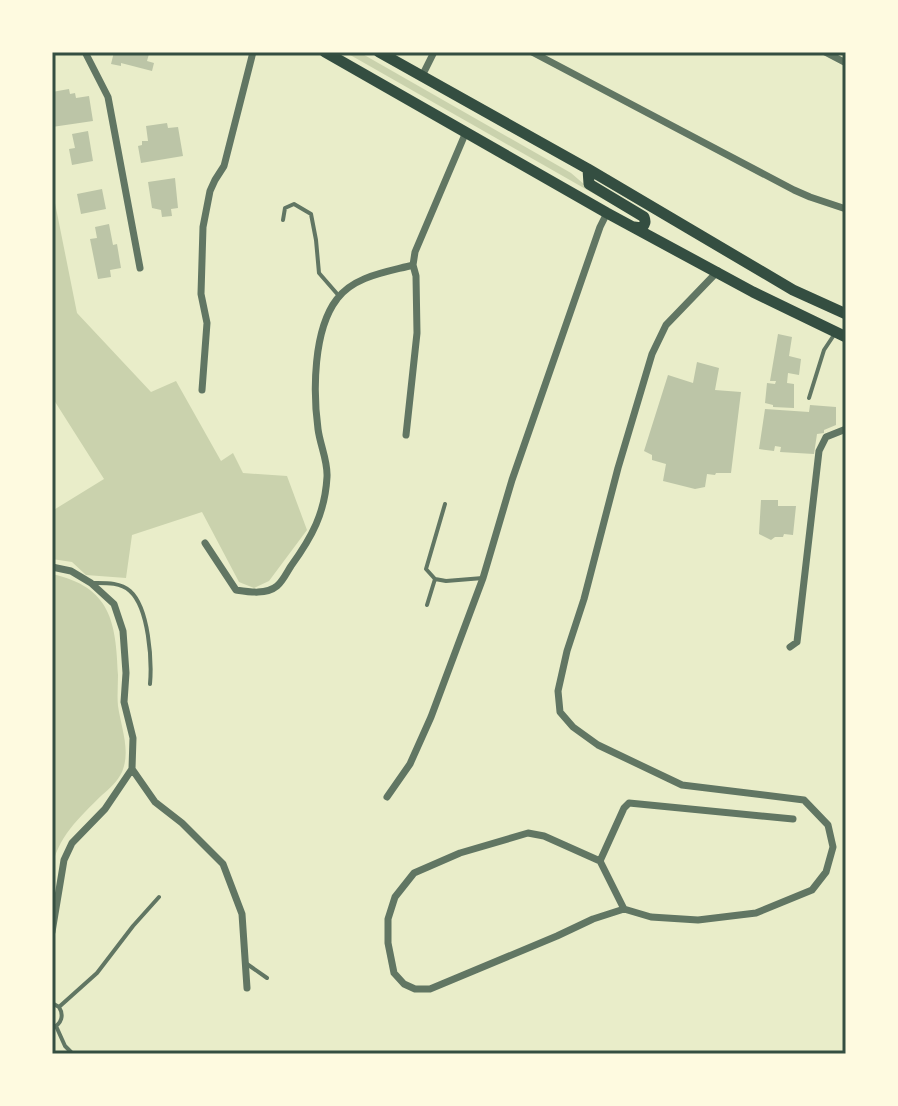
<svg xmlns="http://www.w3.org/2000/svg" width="898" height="1106" viewBox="0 0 898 1106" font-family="Barlow,sans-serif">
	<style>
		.green { fill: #cad2ad }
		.building { fill: #bcc5a7 }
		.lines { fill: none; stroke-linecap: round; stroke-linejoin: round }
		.service { stroke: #617663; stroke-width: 4 }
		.minor { stroke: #617663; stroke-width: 7 }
		.primary { stroke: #344e41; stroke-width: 11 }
		.neatline { fill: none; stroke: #344e41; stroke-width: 3 }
	</style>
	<rect width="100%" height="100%" fill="#e9edc9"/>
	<path class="green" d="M 345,52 L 359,52 L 571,173 L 585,185 L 640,220 Z
		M 52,188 L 77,313 L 151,392 L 176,381 L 221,461 L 233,453 L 243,473 L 287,476 L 307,530 L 269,581 L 254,588 L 239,582 L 202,512 L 132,535 L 126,578 L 86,575 L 72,562 L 52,559 L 52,511 L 104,479 L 52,397 Z
		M 52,574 C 111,587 116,622 118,675 C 118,685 117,696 118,706 C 121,727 131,751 122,772 C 118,781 109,789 102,795 C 80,817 56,838 52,870 Z"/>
	<path class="building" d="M 114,52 L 141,52 L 149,54 L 147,61 L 154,63 L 152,71 L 121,63 L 121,66 L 111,64 Z
		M 69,89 L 70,94 L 75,93 L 76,98 L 89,96 L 93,121 L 52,127 L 52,92 Z
		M 167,123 L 168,128 L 178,127 L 183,156 L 141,163 L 138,146 L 142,145 L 142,141 L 148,141 L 146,126 Z
		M 88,131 L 93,161 L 72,165 L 69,149 L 75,148 L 72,134 Z
		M 175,178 L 178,208 L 171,209 L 172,216 L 162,217 L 161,210 L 152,208 L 148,182 Z
		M 102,189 L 106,209 L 81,214 L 77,194 Z
		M 109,224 L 113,245 L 117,244 L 121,268 L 110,270 L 111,277 L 98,279 L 90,239 L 97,238 L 95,227 Z
		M 778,334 L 792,337 L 789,356 L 801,359 L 799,375 L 788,373 L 787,383 L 794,384 L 794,408 L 773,407 L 773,405 L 765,403 L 767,383 L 775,384 L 776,381 L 770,381 Z
		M 697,362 L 719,368 L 715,390 L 741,392 L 731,473 L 716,473 L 715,475 L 707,474 L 705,487 L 695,489 L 663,481 L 666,464 L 652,460 L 652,455 L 644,451 L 668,375 L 693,383 Z
		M 810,405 L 836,407 L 836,425 L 824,430 L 824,433 L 817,434 L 814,454 L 780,452 L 781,447 L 775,446 L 774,451 L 759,449 L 765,409 L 809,412 Z
		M 761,500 L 778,500 L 778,506 L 796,506 L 793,535 L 784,534 L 783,537 L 775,537 L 771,540 L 759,534 Z"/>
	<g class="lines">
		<path class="service" d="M 283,220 L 285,208 L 294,204 L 311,214 L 316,240 L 319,273 L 339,296
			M 809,398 L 824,350 L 834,335
			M 445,504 L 426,569 L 435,579 L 446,581 L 483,578
			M 92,583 C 105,583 120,582 130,591 C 149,608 152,661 150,684
			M 427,605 L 435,579
			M 247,964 L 267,978
			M 52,1003 L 59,1007 C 64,1015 62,1024 52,1028
			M 59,1007 L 97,973 L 133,926 L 159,897
			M 56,1026 L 65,1046 L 71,1052"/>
		<path class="minor" d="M 85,52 L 108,97 L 140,268
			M 532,52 L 794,190 L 810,197 L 846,209
			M 825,52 L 846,63
			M 422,76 L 434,52
			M 202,390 L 207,323 L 201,294 L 203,227 L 210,191 L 215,180 L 224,166 L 253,52
			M 406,435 L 417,333 L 416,276 L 413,265 L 415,252 L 466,132
			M 205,543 L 236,590 C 249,592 266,595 277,586 C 283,581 287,572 291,566 C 312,537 325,513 327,477 C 328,461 320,445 318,429 C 313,392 313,330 337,299 C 354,276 387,272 413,265
			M 52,567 L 71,571 L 91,583 L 114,604 L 123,631 L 126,673 L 124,702 L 133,738 L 132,769 L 105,809 L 72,843 L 64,860 L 52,932
			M 790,647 L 797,642 L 819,451 L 826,437 L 846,429
			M 132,769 L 155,802 L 182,823 L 223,864 L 242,914 L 247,988
			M 387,797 L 410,764 L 431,717 L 483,578 L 512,480 L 600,227 L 607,213
			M 528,833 L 544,836 L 600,861 L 624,909 L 593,919 L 557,936 L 430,989 L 415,989 L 404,984 L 394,973 L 388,943 L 388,919 L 395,897 L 414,873 L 460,853 Z
			M 600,861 L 624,808 L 629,803 L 793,819
			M 624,909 L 651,917 L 698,920 L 756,913 L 812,890 L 826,872 L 833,847 L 828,825 L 804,800 L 682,785 L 598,745 L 573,727 L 560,712 L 558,691 L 567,651 L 584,599 L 618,468 L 652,354 L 666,325 L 718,271"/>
		<path class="primary" d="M 325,52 L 607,213 L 753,292 L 846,337
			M 379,52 L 588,169 L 793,290 L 846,314
			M 588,169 L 589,184 L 644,217 C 646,222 645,224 642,228 L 634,227"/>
	</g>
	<rect width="898" height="1106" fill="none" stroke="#fefae0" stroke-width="108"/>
	<rect x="54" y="54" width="790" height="998" class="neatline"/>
</svg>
